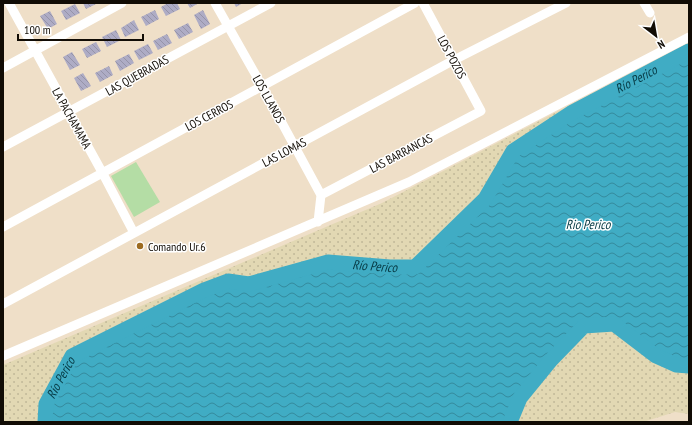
<svg xmlns="http://www.w3.org/2000/svg" width="692" height="425" viewBox="0 0 692 425" font-family="'PT Sans Narrow',sans-serif">
	<style>
		.sand { fill: url(#sand-dots) }
		.pitch { fill: #b4dda5 }
		.water { fill: url(#water-waves) }
		.lines { fill: none; stroke-linecap: round; stroke-linejoin: round }
		.river { stroke: #40acc4; stroke-width: 15 }
		.building { fill: url(#building-back-hatch) }
		.minor { stroke: #fff; stroke-width: 9 }
		.poi-dot { fill: #9d6b20; stroke: #fff; stroke-width: 1.5 }
		.labels { text-anchor: middle; dominant-baseline: central; stroke-width: 3; stroke-linejoin: round; paint-order: stroke }
		.street-label { font-size: 12px; fill: #110c05; stroke: #fff }
		.poi-label { font-size: 12px; fill: #110c05; stroke: #fff; text-anchor: start }
		.water-label { font-size: 13px; font-style: italic; fill: #063943; stroke: #fff }
	</style>
	<defs>
		<pattern id="sand-dots" width="8" height="8" patternUnits="userSpaceOnUse"><rect width="8" height="8" fill="#e2d8b3"/><path d="M2 2h.1M6 6h.1" fill="none" stroke="#c1b898" stroke-width="1.8" stroke-linecap="round"/></pattern>
		<pattern id="water-waves" width="16" height="10" patternUnits="userSpaceOnUse"><rect width="16" height="10" fill="#40acc4"/><path d="M0 5q4-4 8 0t8 0" fill="none" stroke="#348a9d"/></pattern>
		<pattern id="building-back-hatch" width="6" height="6" patternUnits="userSpaceOnUse"><rect width="6" height="6" fill="#aeacc5"/><path d="M-1 5l2 2M0 0l6 6M5-1l2 2" fill="none" stroke="#9593a8"/></pattern>
	</defs>
	<rect width="100%" height="100%" fill="#efdfc8"/>
	<path class="sand" d="M 689,43 L 689,414 L 675,412 L 643,422 L 3,422 L 3,365 L 382,203 Z"/>
	<path class="pitch" d="M 136,162 L 160,202 L 134,217 L 111,176 Z"/>
	<path class="water" d="M 689,51 L 689,366 L 676,365 L 656,356 L 614,324 L 584,326 L 551,360 L 520,398 L 510,422 L 45,422 L 46,404 L 72,356 L 204,290 L 228,281 L 249,284 L 328,262 L 390,267 L 415,267 L 485,199 L 513,151 L 571,113 Z"/>
	<g class="lines">
		<g class="river">
			<path id="s1" d="M 45,422 L 46,404 L 72,356 L 204,290 L 228,281 L 249,284 L 328,262 L 390,267 L 415,267 L 485,199 L 513,151 L 571,113 L 689,51"/>
			<path d="M 510,422 L 520,398 L 551,360 L 584,326 L 614,324 L 656,356 L 676,365 L 689,366"/>
		</g>
	</g>
	<path class="building" d="M 83,3 L 98,3 L 86,9 Z
		M 168,3 L 177,3 L 180,9 L 166,16 L 161,7 Z
		M 187,3 L 199,3 L 190,8 Z
		M 234,3 L 243,3 L 236,7 Z
		M 75,4 L 80,13 L 66,20 L 61,11 Z
		M 155,10 L 159,19 L 146,26 L 141,17 Z
		M 203,10 L 210,24 L 201,29 L 194,15 Z
		M 50,11 L 57,24 L 48,29 L 40,16 Z
		M 134,20 L 139,30 L 125,37 L 121,28 Z
		M 188,23 L 193,32 L 179,39 L 174,30 Z
		M 116,30 L 121,40 L 107,47 L 102,37 Z
		M 167,34 L 172,43 L 158,50 L 153,41 Z
		M 96,42 L 101,51 L 87,58 L 82,49 Z
		M 148,44 L 153,53 L 139,60 L 134,51 Z
		M 72,52 L 80,65 L 70,70 L 63,57 Z
		M 129,54 L 134,63 L 120,71 L 115,61 Z
		M 109,66 L 113,75 L 100,82 L 95,73 Z
		M 83,73 L 91,86 L 81,91 L 74,78 Z"/>
	<g class="lines">
		<path class="minor" d="M 9,3 L 102,172 L 134,233
			M 215,3 L 262,86 L 321,195
			M 644,3 L 650,13
			M 3,68 L 122,3
			M 3,147 L 271,3
			M 321,195 L 481,111 L 423,3
			M 318,222 L 321,195
			M 3,227 L 415,3
			M 3,304 L 454,60 L 566,3
			M 3,356 L 409,182 L 689,37"/>
	</g>
	<circle class="poi-dot" cx="140" cy="246" r="4"/>
	<g class="labels">
		<g class="street-label">
			<text transform="translate(452 57) rotate(62)">LOS POZOS</text>
			<text transform="translate(137 75) rotate(-29)">LAS QUEBRADAS</text>
			<text transform="translate(269 99) rotate(61)">LOS LLANOS</text>
			<text transform="translate(209 115) rotate(-28)">LOS CERROS</text>
			<text transform="translate(72 118) rotate(61)">LA PACHAMAMA</text>
			<text transform="translate(284 152) rotate(-28)">LAS LOMAS</text>
			<text transform="translate(401 153) rotate(-28)">LAS BARRANCAS</text>
		</g>
		<g class="poi-label">
			<text x="148" y="246">Comando Ur.6</text>
		</g>
		<g class="water-label">
			<text stroke="none"><textPath href="#s1" startOffset="732">Río Perico</textPath></text>
			<text x="588" y="224">Rio Perico</text>
			<text stroke="none"><textPath href="#s1" startOffset="396">Río Perico</textPath></text>
			<text stroke="none"><textPath href="#s1" startOffset="48">Río Perico</textPath></text>
		</g>
	</g>
	<rect width="692" height="425" fill="none" stroke="#110c05" stroke-width="8"/>
	<g transform="translate(656 36) rotate(149)" stroke="#ffffff" stroke-width="3" paint-order="stroke">
	<path d="M0-3L7 15L0 10L-7 15Z" fill="#110c05"/>
	<text y="-6" font-size="11" font-weight="bold" text-anchor="middle" fill="#110c05">N</text>
	</g>
	<path d="M18 34v6h125v-6" fill="none" stroke="#110c05" stroke-width="2"/>
	<text x="24" y="34" font-size="12" fill="#110c05" stroke="#ffffff" stroke-width="3" paint-order="stroke">100 m</text>
</svg>
